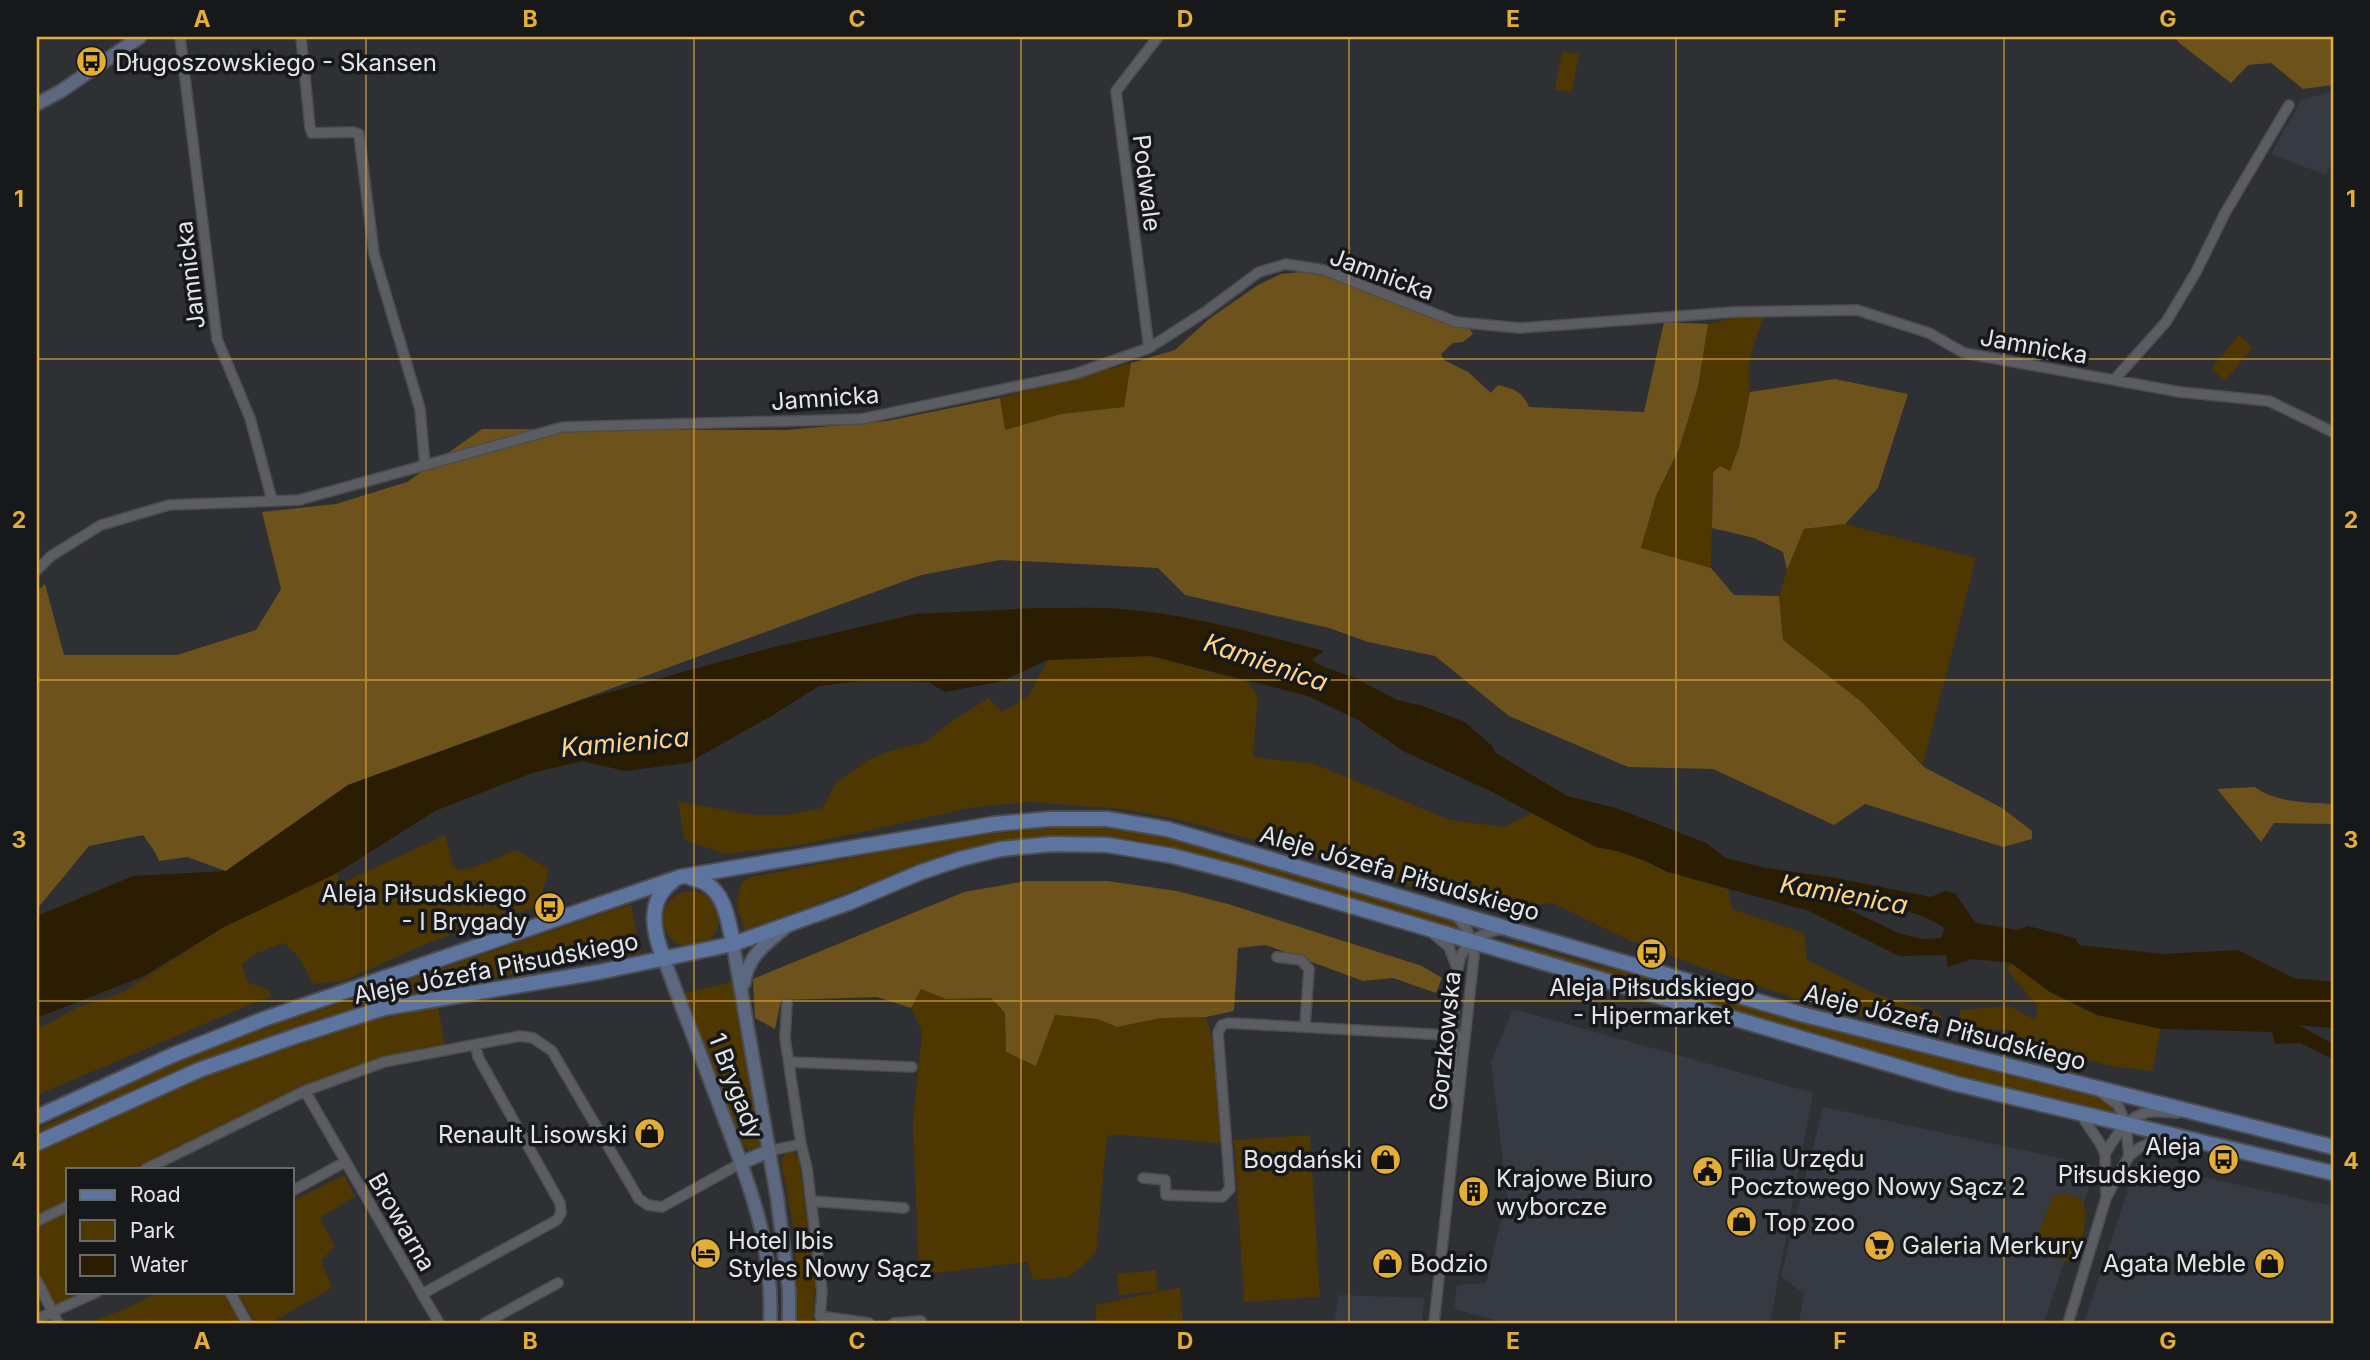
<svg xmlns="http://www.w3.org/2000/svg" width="2370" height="1360" viewBox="0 0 2370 1360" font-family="Inter,sans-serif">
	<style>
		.built { fill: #353a43 }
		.green { fill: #4e3700 }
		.forest { fill: #6d521b }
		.water { fill: #2b1d01; fill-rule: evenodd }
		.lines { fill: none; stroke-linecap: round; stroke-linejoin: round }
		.street-casing { stroke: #4c4d51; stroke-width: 12 }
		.secondary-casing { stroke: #4c4d51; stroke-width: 16 }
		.primary-casing { stroke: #4c4d51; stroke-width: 18 }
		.street { stroke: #5b5d62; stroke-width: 9 }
		.secondary { stroke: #5c6880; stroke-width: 12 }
		.primary { stroke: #5d749e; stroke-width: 14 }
		.grid { fill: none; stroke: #e4ae35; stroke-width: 2; stroke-opacity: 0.55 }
		.labels { text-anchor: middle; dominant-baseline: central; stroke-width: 7; stroke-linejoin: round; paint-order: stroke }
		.poi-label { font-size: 24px; fill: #e4e5e8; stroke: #17181a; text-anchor: start }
		.street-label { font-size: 24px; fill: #e4e5e8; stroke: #17181a }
		.water-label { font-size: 26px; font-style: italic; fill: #ffd584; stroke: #17181a }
		.neatline { fill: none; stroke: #e4ae35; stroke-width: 2.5 }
		.grid-label { font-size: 23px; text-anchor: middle; font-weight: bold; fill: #e4ae35 }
	</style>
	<rect width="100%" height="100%" fill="#2e3034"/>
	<path class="built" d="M 2333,91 L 2333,158 L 2326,175 L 2271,154 L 2301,100 Z
		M 1513,1009 L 1813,1093 L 1770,1323 L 1497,1323 L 1495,1320 L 1454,1309 L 1457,1285 L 1486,1283 L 1507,1196 L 1491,1062 Z
		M 1823,1107 L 2096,1166 L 2044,1323 L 1799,1323 L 1804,1294 L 1781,1276 Z
		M 2137,1162 L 2333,1206 L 2333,1323 L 2084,1323 Z
		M 1339,1295 L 1424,1298 L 1422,1323 L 1334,1323 Z"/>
	<path class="green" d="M 1562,52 L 1579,54 L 1572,93 L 1555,89 Z
		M 1764,315 L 1749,360 L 1750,392 L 1739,447 L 1730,472 L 1713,472 L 1711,568 L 1641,548 L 1656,496 L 1679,449 L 1698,387 L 1708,324 L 1736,317 Z
		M 2239,335 L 2253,347 L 2225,381 L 2211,369 Z
		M 1131,363 L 1125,407 L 1061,414 L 1004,430 L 1000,398 Z
		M 1845,524 L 1976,558 L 1923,765 L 1863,703 L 1783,640 L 1779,596 L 1787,570 L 1804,529 Z
		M 1151,656 L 1247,682 L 1258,696 L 1253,757 L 1315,764 L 1450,820 L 1504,827 L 1532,813 L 1596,847 L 1617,851 L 1643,860 L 1668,872 L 1728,889 L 1732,909 L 1804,933 L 1807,960 L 1875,994 L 1941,1013 L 1940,1025 L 1935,1033 L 1924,1030 L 1913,1023 L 1894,1024 L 1794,998 L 1698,966 L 1624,938 L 1553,903 L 1503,908 L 1465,903 L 1274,845 L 1180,820 L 1123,809 L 1028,802 L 975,807 L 802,845 L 725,854 L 685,840 L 678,802 L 754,815 L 785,815 L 822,808 L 836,783 L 868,760 L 890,751 L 926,742 L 949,723 L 989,698 L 1002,712 L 1028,697 L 1048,660 Z
		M 1059,827 L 1102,828 L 1156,834 L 1443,915 L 1456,923 L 1461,930 L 1194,853 L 1124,839 L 1076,837 L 1035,838 L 988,844 L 941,857 L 745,931 L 736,902 L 741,883 L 751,877 L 959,837 Z
		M 445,835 L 453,865 L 459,871 L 483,864 L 515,850 L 549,869 L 538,907 L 474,925 L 419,947 L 343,981 L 313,984 L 299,957 L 284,943 L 257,953 L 242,964 L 247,982 L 269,990 L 271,996 L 37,1095 L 37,1028 L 46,1025 L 76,1008 L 121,993 L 224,927 L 337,873 L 340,884 Z
		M663 919a28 28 0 1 1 56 0a28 28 0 1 1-56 0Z
		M 631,904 L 641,953 L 494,978 L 380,1001 L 265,1040 L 37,1136 L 37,1129 L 88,1106 L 123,1086 L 234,1039 Z
		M 1512,941 L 1598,966 L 1642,974 L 1872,1041 L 2095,1096 L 2109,1104 L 2117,1114 L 2116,1115 L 1941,1074 L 1511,946 Z
		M 2011,963 L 2050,992 L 2097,1015 L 2161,1029 L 2152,1071 L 2110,1066 L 2063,1054 L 2025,1047 L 2010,1030 L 1957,1028 L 1960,1010 L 2009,1006 L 2036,1020 L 2037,1005 L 2006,969 Z
		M 733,982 L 761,1142 L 758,1148 L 750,1151 L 740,1145 L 684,993 Z
		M 921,988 L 946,999 L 991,998 L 1005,1013 L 1006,1052 L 1036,1065 L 1055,1015 L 1098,1019 L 1117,1027 L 1161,1018 L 1206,1017 C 1219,1057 1219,1099 1222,1141 L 1218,1143 L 1120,1135 L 1107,1136 L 1096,1253 L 1069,1277 L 1033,1280 L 1027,1262 L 919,1275 L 913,1122 L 922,1032 L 911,1008 Z
		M 437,999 L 446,1051 L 384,1062 L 334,1080 L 155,1165 L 158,1169 L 68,1169 L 68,1292 L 97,1292 L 53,1313 L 37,1281 L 37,1143 L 254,1051 Z
		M 1310,1135 L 1320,1297 L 1244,1302 L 1234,1140 Z
		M 792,1151 L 799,1159 L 809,1233 L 798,1235 L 798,1231 L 794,1230 L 781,1161 L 785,1154 Z
		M 344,1175 L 355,1196 L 320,1218 L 335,1247 L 321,1260 L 332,1288 L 270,1323 L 255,1323 L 237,1292 L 292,1292 L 292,1201 Z
		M 2065,1193 L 2081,1199 L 2087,1214 L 2079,1254 L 2071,1262 L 2046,1256 L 2036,1250 L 2036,1239 L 2053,1196 Z
		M 811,1237 L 816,1273 L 813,1323 L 795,1323 L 796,1252 L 799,1251 L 799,1239 Z
		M 1156,1270 L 1158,1291 L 1119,1295 L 1117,1274 Z
		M 1180,1287 L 1183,1323 L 1096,1323 L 1096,1305 Z
		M 159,1292 L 224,1292 L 242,1323 L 89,1323 L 132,1306 Z"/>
	<path class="forest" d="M 2176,37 L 2333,37 L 2333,85 L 2303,89 L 2271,63 L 2248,65 L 2231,83 L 2178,42 Z
		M 1301,272 L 1332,277 L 1416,311 L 1469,328 L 1473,334 L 1463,342 L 1453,343 L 1441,354 L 1444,360 L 1468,372 L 1491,393 L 1498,385 C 1514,389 1522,391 1529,407 L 1644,412 L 1664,322 L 1708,324 L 1698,387 L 1679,449 L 1656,496 L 1641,548 L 1711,568 L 1734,595 L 1779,596 L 1783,640 L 1863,703 L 1924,767 L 2002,808 L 2032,831 L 2032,839 L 2003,847 L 1865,804 L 1834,825 L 1713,769 L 1628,767 L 1509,716 L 1435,656 L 1368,642 L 1329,628 L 1185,595 L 1158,568 L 1000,560 L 921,575 L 348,785 L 226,871 L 187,857 L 159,861 L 155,852 L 143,835 L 89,846 L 37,909 L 37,591 L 45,584 L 64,655 L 177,655 L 256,630 L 281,589 L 262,512 L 336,504 L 407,482 L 482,429 L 786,430 L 887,421 L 1000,398 L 1005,430 L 1061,414 L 1124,407 L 1131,363 L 1175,350 L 1209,319 L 1258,285 L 1281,274 Z
		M 1835,379 L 1908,394 L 1878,488 L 1845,524 L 1804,529 L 1787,570 L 1783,552 L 1754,538 L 1712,528 L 1713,472 L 1720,466 L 1730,471 L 1739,447 L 1750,392 Z
		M 2255,787 C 2276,803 2308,802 2333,804 L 2333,824 L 2274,823 L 2261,842 L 2217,789 Z
		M 1026,881 L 1107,881 L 1177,891 L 1228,904 L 1422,966 L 1442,978 L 1436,993 L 1393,978 L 1363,981 L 1266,945 L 1238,948 L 1234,1011 L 1206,1017 L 1161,1018 L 1117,1027 L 1098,1019 L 1055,1015 L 1036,1066 L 1006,1052 L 1005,1013 L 991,998 L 946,999 L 921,989 L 911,1008 L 877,997 L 781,1000 L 775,1029 L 755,1018 L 753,979 L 964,892 Z"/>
	<path class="water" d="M 1037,608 C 1066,608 1095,607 1123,609 C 1191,615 1259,634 1324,651 L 1312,660 L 1324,667 L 1353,677 L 1397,700 L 1423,706 L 1465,722 L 1491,745 L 1496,753 L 1567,796 L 1616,808 L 1706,843 L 1726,858 L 1766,868 L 1830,877 L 1931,897 L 1945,891 L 1955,893 L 1976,923 L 2017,930 L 2028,926 L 2075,938 L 2079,945 L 2163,954 L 2238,950 L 2294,978 L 2333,982 L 2333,1028 L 2298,1025 L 2333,1044 L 2333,1059 L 2300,1043 L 2275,1044 L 2272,1032 L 2161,1029 L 2097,1015 L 2050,992 L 2011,963 L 1972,959 L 1948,967 L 1946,955 L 1899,956 L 1809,911 L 1668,872 L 1643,860 L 1617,851 L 1596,847 L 1490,791 L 1403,751 L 1360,721 L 1308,696 L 1151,656 L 1048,660 L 1002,681 L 945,692 L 928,682 L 859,681 L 819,686 L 773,715 L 688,763 L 625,771 L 582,761 L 532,773 L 435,811 L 337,873 L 224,927 L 144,976 L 37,1018 L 37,916 L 133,876 L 226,871 L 348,785 L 585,699 L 770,648 L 916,614 ZM 1832,901 C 1871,903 1911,906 1945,928 L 1941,938 L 1922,939 L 1898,933 Z"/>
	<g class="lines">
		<defs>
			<path id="street" d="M 180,37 L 217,339 L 250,418 L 272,500
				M 301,37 L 310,127 L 312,133 L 353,132 L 359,134 L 374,254 L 420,409 L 425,465
				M 1149,348 L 1116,91 L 1158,37
				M 2114,380 L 2166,322 L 2196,272 L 2225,213 L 2289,105
				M 37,570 L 51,556 L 101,525 L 169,505 L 299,500 L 563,427 L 861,419 L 1075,374 L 1149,348 L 1205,312 L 1259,272 L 1286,264 L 1324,270 L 1456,322 L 1520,328 L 1734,312 L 1857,310 L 1929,333 L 1964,353 L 2180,392 L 2269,401 L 2333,432
				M 1431,932 L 1449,947 L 1457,968
				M 1277,957 L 1301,960 L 1309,969 L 1305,1026
				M 787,1004 L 785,1038 L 801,1144
				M 789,1062 L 912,1067
				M 305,1091 L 422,1294 L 557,1220 L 561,1213 L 560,1203 L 478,1057 L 476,1045
				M 2100,1092 L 2118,1105 L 2126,1125 L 2129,1156
				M 1453,1098 C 1453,1071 1451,972 1463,952 C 1472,938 1488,931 1504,929
				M 2081,1115 L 2100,1143 L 2105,1154 L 2106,1196
				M 769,1151 L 801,1144 L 807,1168 L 822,1291 L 820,1316 L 869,1323
				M 2105,1154 C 2115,1137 2128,1115 2149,1112 C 2159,1111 2169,1113 2178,1113
				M 146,1169 L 305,1091 L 384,1062 L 520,1036 L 533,1038 L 552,1051 L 639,1199 L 648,1205 L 662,1207 L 741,1163
				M 1143,1178 L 1165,1180 L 1166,1195 L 1222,1197 L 1230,1189 L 1218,1033 L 1222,1025 L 1229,1023 L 1465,1036
				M 292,1191 L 345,1162
				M 811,1201 L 904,1208
				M 37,1221 L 68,1206
				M 37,1281 L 58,1323
				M 230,1292 L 247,1323
				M 422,1294 L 439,1323
				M 37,1319 L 97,1292
				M 485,1323 L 558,1283
				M 894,1323 L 921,1321 L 921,1323
				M 1434,1323 L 1474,955 C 1472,939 1468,928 1456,916
				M 2068,1323 L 2106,1198 L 2129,1156 L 2139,1148 L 2159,1138 L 2168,1139"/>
			<path id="secondary" d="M 37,104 L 61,91 L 140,37
				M 733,944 L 777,1197 L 789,1290 L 789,1323
				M 664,959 C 683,1011 704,1063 723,1115 C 750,1185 774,1247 770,1323
				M 744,983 C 747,957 767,942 786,927
				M 741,1163 L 769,1151"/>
			<path id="primary" d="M 691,878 C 723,883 728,916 733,944
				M 664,959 C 653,932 646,901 673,881
				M 37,1117 L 173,1055 L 264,1019 L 680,877 L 994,824 L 1049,819 L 1107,819 L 1167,829 L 1801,1014 L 2333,1147
				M 37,1143 L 199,1070 L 296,1036 L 384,1008 L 599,972 L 733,944 L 848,903 L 921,872 L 960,859 L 1001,849 L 1052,844 L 1108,845 L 1173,856 L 1239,873 L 1957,1084 L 2333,1173"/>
		</defs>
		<use href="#street" class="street-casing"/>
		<use href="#secondary" class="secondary-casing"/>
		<use href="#primary" class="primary-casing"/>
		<use href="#street" class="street"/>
		<use href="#secondary" class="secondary"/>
		<use href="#primary" class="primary"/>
	</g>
	<path class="grid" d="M 366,37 L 366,1323M 694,37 L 694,1323M 1021,37 L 1021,1323M 1349,37 L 1349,1323M 1676,37 L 1676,1323M 2004,37 L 2004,1323M 37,359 L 2333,359M 37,680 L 2333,680M 37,1001 L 2333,1001"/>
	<defs>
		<symbol id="bus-disc" viewBox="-11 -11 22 22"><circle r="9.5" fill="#e4ae35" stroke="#17181a"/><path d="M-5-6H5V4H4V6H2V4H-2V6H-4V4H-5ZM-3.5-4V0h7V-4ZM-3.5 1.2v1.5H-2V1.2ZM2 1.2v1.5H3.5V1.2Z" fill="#111"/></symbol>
		<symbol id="shop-disc" viewBox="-11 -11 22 22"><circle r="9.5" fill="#e4ae35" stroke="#17181a"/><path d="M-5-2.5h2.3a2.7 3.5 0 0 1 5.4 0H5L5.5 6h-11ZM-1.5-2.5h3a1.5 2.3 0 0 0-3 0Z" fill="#111"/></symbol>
		<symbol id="civic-disc" viewBox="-11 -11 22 22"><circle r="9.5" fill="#e4ae35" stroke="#17181a"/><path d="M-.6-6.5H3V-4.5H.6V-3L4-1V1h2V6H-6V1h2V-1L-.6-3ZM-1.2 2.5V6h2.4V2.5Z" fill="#111"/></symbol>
		<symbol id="building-disc" viewBox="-11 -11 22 22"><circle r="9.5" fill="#e4ae35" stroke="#17181a"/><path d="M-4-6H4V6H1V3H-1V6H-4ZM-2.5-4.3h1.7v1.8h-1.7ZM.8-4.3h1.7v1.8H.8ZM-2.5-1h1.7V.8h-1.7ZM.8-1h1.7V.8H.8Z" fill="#111"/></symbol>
		<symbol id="supermarket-disc" viewBox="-11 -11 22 22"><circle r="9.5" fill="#e4ae35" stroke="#17181a"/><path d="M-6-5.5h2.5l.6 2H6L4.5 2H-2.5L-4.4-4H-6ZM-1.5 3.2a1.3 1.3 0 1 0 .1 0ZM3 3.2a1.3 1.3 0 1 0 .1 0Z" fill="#111"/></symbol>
		<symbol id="hotel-disc" viewBox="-11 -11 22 22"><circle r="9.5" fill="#e4ae35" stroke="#17181a"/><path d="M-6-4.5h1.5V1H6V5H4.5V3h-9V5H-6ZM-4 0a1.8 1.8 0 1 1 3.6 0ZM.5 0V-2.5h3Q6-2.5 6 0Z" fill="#111"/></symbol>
	</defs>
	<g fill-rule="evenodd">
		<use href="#bus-disc" x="74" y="44" width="35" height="35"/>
		<use href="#bus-disc" x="532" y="890" width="35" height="35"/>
		<use href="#bus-disc" x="1634" y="936" width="35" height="35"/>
		<use href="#shop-disc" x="632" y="1116" width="35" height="35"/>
		<use href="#shop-disc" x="1368" y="1142" width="35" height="35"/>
		<use href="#bus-disc" x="2206" y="1142" width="35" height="35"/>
		<use href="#civic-disc" x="1690" y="1154" width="35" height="35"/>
		<use href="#building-disc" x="1456" y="1174" width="35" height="35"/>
		<use href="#shop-disc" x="1724" y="1204" width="35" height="35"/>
		<use href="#supermarket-disc" x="1862" y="1228" width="35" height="35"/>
		<use href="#hotel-disc" x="688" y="1236" width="35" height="35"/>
		<use href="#shop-disc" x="1370" y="1246" width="35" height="35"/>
		<use href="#shop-disc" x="2252" y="1246" width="35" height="35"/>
	</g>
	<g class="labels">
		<g class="poi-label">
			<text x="115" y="62">Długoszowskiego - Skansen</text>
			<text x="527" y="893" text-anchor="end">Aleja Piłsudskiego<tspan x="527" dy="28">- I Brygady</tspan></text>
			<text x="1652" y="987" text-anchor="middle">Aleja Piłsudskiego<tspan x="1652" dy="28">- Hipermarket</tspan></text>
			<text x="627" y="1134" text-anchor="end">Renault Lisowski</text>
			<text x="2201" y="1146" text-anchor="end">Aleja<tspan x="2201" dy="28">Piłsudskiego</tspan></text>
			<text x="1730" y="1158">Filia Urzędu<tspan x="1730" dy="28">Pocztowego Nowy Sącz 2</tspan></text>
			<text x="1362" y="1159" text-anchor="end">Bogdański</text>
			<text x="1496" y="1178">Krajowe Biuro<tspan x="1496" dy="28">wyborcze</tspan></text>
			<text x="1764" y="1222">Top zoo</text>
			<text x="728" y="1240">Hotel Ibis<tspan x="728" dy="28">Styles Nowy Sącz</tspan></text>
			<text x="1902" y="1245">Galeria Merkury</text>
			<text x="1410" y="1263">Bodzio</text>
			<text x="2246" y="1263" text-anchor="end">Agata Meble</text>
		</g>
		<g class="street-label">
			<text transform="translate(1147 183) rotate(83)">Podwale</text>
			<text transform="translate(1382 274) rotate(20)">Jamnicka</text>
			<text transform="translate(190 275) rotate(-97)">Jamnicka</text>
			<text transform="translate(2034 346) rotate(10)">Jamnicka</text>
			<text transform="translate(825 398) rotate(-4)">Jamnicka</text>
			<text transform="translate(1400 873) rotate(16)">Aleje Józefa Piłsudskiego</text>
			<text transform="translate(496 968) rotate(-11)">Aleje Józefa Piłsudskiego</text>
			<text transform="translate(1945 1027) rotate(14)">Aleje Józefa Piłsudskiego</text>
			<text transform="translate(1445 1041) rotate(-84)">Gorzkowska</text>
			<text transform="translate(736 1086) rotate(69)">1 Brygady</text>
			<text transform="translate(402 1222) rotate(60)">Browarna</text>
		</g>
		<g class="water-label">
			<text transform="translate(1266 662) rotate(19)">Kamienica</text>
			<text transform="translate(625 742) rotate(-5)">Kamienica</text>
			<text transform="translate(1844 894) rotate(10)">Kamienica</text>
		</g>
	</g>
	<rect width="2370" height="1360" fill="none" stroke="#17181a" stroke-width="77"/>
	<rect x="66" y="1168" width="228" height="126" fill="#17181a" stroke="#696a6c" stroke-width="2"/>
	<rect x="80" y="1190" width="35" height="10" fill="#5d749e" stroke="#696a6c" stroke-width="2"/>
	<text x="130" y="1202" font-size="21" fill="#e4e5e8">Road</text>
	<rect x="80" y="1220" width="35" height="21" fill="#4e3700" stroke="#696a6c" stroke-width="2"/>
	<text x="130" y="1238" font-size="21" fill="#e4e5e8">Park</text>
	<rect x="80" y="1255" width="35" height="21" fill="#2b1d01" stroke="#696a6c" stroke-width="2"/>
	<text x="130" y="1272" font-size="21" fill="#e4e5e8">Water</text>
	<rect x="38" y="38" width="2294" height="1284" class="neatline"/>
	<g class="grid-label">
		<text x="202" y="27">A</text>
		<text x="530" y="27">B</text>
		<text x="857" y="27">C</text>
		<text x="1185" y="27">D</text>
		<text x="1513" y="27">E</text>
		<text x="1840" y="27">F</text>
		<text x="2168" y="27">G</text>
		<text x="19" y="207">1</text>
		<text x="2351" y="207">1</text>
		<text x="19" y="528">2</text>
		<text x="2351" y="528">2</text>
		<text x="19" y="848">3</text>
		<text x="2351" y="848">3</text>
		<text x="19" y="1169">4</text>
		<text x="2351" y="1169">4</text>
		<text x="202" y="1349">A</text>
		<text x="530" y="1349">B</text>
		<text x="857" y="1349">C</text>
		<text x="1185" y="1349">D</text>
		<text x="1513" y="1349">E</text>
		<text x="1840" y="1349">F</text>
		<text x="2168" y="1349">G</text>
	</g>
</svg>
